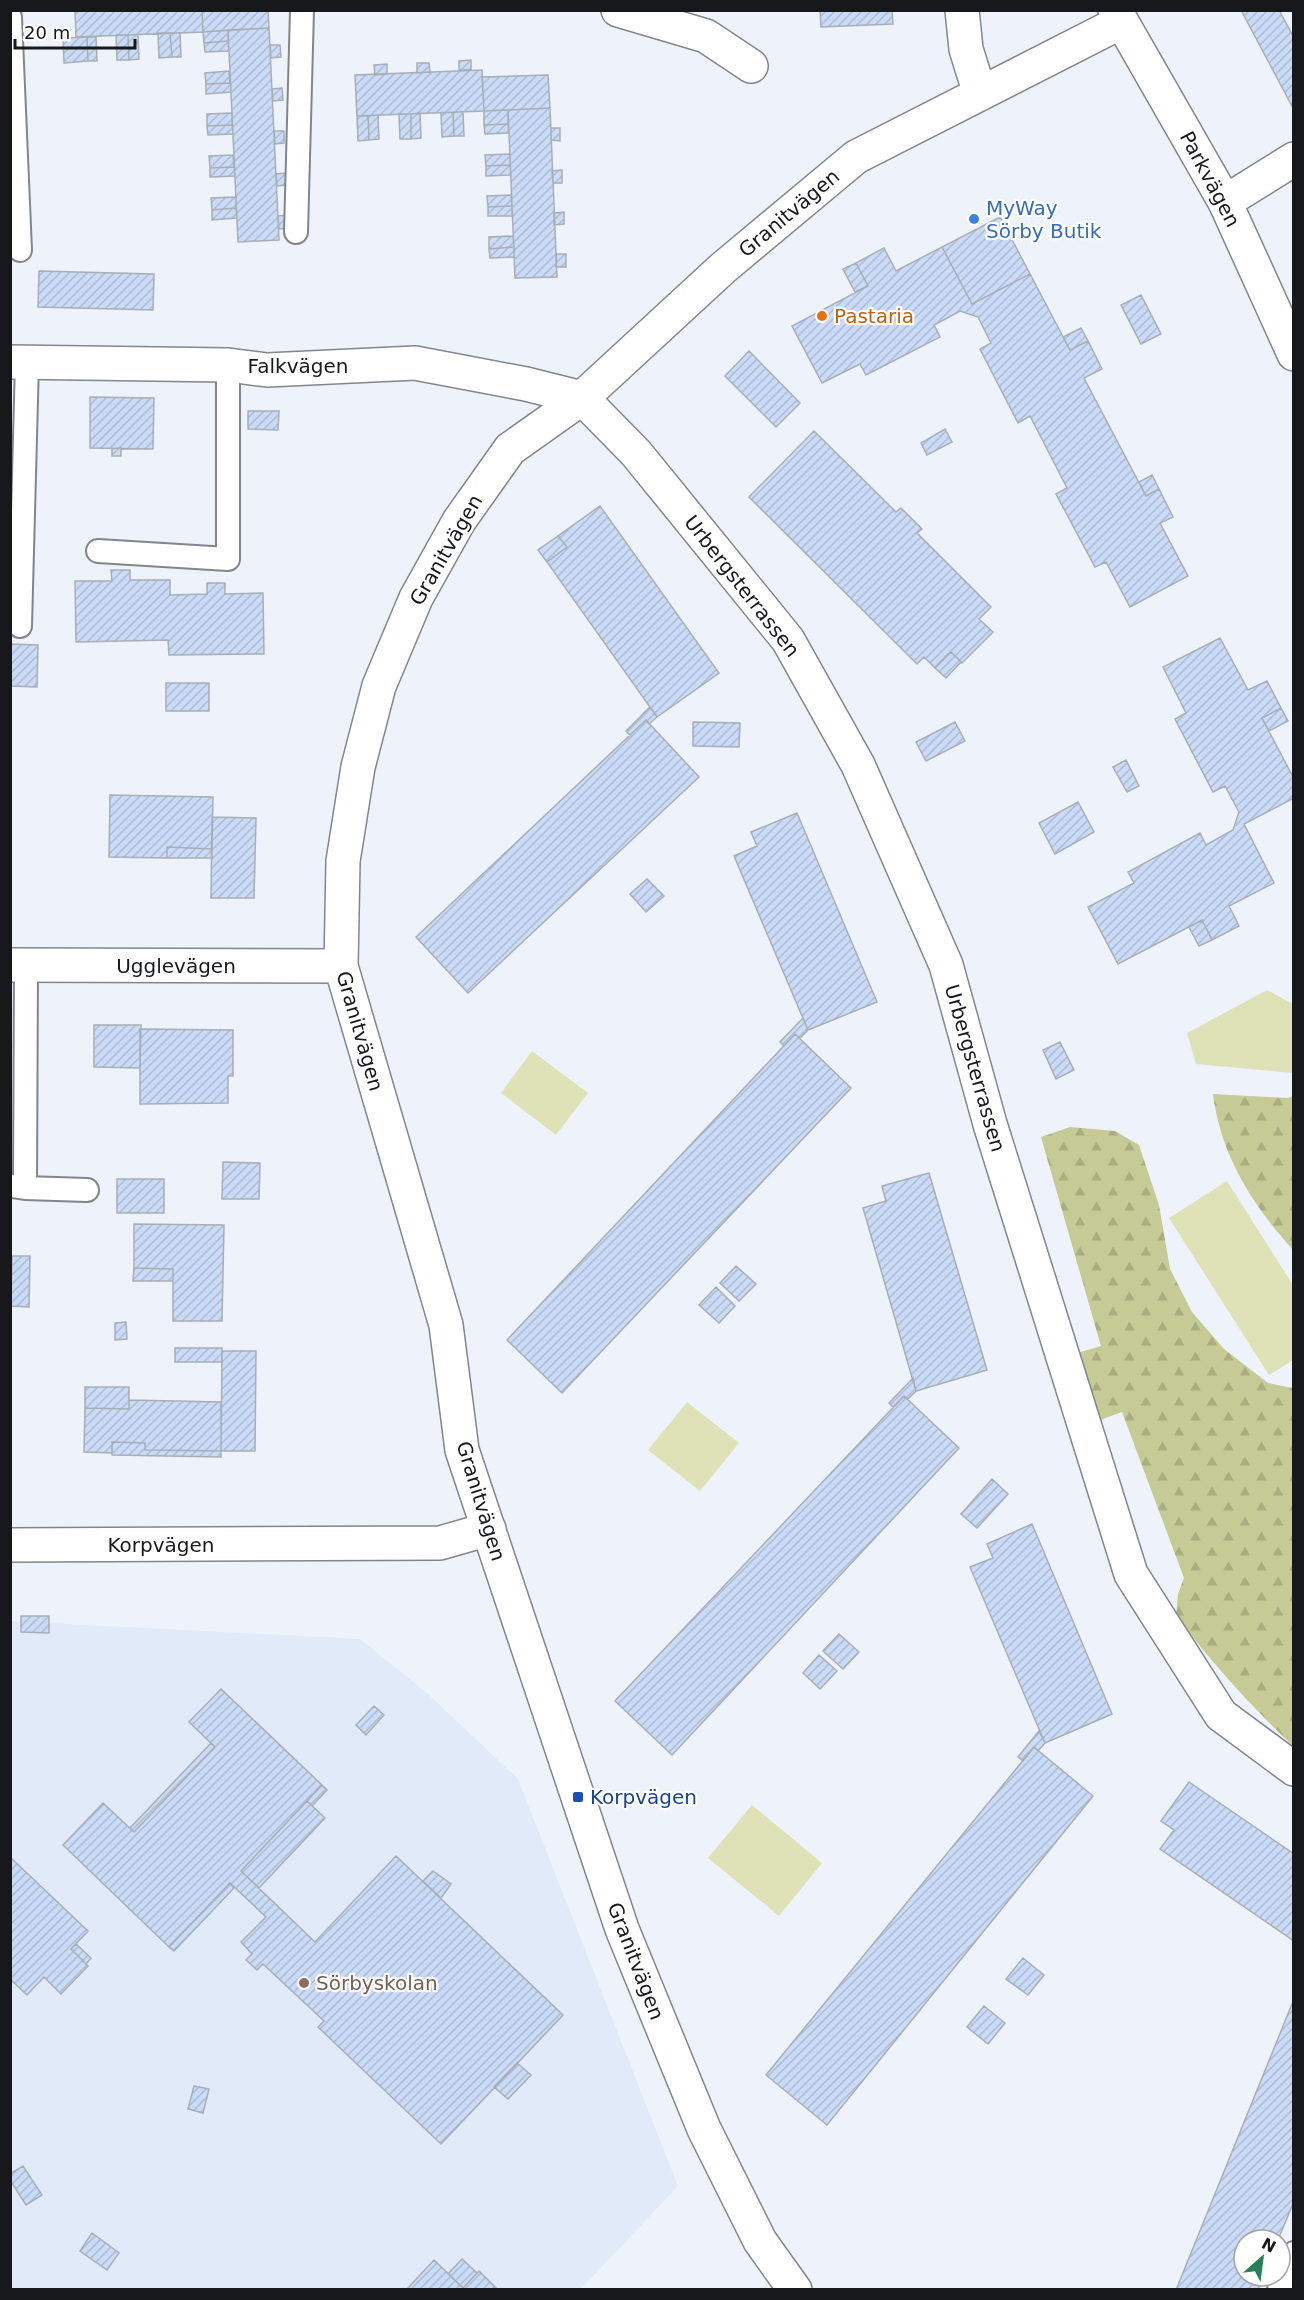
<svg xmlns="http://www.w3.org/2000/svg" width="1304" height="2300" viewBox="0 0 1304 2300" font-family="'DejaVu Sans',sans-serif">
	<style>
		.built { fill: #e1eaf9 }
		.forest { fill: url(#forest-firs) }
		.park { fill: #dfe2b7 }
		.building { fill: url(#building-hatch); stroke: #a9aeb5; stroke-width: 1.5 }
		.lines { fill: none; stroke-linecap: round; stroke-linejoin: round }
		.lane-casing { stroke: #81868d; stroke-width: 26 }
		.street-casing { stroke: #81868d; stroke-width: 36 }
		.secondary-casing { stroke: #81868d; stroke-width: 36 }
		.lane { stroke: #fff; stroke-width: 22 }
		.street { stroke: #fff; stroke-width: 33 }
		.secondary { stroke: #fff; stroke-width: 33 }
		.shop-dot { fill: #3f7fe0; stroke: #fff; stroke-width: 2 }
		.food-dot { fill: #e8710a; stroke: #fff; stroke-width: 2 }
		.transit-dot { fill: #1a4fb4; stroke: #fff; stroke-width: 2 }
		.education-dot { fill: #8d6e63; stroke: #fff; stroke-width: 2 }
		.labels { text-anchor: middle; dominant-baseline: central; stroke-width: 4.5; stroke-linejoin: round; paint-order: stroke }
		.street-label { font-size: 20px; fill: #16181b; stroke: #fff }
		.shop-label { font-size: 20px; fill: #366cbe; stroke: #fff; text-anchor: start }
		.food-label { font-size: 20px; fill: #c56008; stroke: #fff; text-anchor: start }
		.transit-label { font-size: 20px; fill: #164399; stroke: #fff; text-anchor: start }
		.education-label { font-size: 20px; fill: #785e54; stroke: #fff; text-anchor: start }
	</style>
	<defs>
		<pattern id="forest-firs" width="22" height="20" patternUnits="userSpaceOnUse" patternTransform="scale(1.5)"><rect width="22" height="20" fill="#c6ca94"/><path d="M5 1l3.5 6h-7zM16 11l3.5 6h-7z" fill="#a9ad7f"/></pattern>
		<pattern id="building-hatch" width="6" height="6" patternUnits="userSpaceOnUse" patternTransform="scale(1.5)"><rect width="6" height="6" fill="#cadbf7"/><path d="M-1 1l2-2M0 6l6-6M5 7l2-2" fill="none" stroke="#adbbd3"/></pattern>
	</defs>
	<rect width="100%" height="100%" fill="#eef3fb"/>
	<path class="built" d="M 10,1621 L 360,1639 L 427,1693 L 518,1779 L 678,2186 L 581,2289 L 11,2289 Z"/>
	<path class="forest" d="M 1213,1094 L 1288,1098 L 1293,1096 L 1293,1250 C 1252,1204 1221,1156 1213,1094 Z
		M 1070,1127 L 1115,1131 L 1139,1145 L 1159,1205 L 1170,1269 L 1192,1312 L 1224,1349 L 1268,1383 L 1293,1388 L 1293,1746 C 1251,1706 1212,1663 1176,1616 L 1178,1594 L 1184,1578 L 1122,1412 L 1092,1423 L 1067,1356 L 1101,1346 L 1041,1137 Z"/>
	<path class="park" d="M 1267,990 L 1293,1004 L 1293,1073 L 1196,1064 L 1187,1033 Z
		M 532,1051 L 588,1093 L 556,1135 L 501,1093 Z
		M 1227,1181 L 1293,1285 L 1293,1360 L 1269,1375 L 1169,1218 Z
		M 687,1402 L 739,1443 L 700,1491 L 648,1450 Z
		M 752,1805 L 822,1863 L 779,1916 L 708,1858 Z"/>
	<path class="building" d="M 75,10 L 202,10 L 203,32 L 76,37 Z
		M 202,10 L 268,10 L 269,28 L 203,32 Z
		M 820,10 L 892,10 L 893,24 L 821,27 Z
		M 1241,10 L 1279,10 L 1294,38 L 1294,110 Z
		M 269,28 L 279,240 L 238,242 L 228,30 Z
		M 228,30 L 228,41 L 204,43 L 203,32 Z
		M 158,33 L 170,33 L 172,57 L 159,58 Z
		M 170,33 L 180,33 L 181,57 L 172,57 Z
		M 116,35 L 128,35 L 129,60 L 117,60 Z
		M 128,35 L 138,35 L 139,59 L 129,60 Z
		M 87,37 L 96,37 L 97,61 L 88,61 Z
		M 87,37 L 88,61 L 64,63 L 63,38 Z
		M 228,41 L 229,51 L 205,52 L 204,43 Z
		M 270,45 L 280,45 L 281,57 L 271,58 Z
		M 471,60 L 471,70 L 459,70 L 459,61 Z
		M 417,63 L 429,63 L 430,72 L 417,73 Z
		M 387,64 L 387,74 L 375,75 L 374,65 Z
		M 482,70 L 484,111 L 357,116 L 355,75 Z
		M 229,71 L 230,83 L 206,84 L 205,73 Z
		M 548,75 L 550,108 L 484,111 L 482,77 Z
		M 230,83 L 231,92 L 206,94 L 206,84 Z
		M 282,88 L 283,100 L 273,101 L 272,89 Z
		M 550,108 L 557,277 L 515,278 L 508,110 Z
		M 508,110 L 508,124 L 484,125 L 484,111 Z
		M 453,112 L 454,136 L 442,137 L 441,113 Z
		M 453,112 L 463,112 L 464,136 L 454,136 Z
		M 232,113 L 232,125 L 207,126 L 207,114 Z
		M 420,113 L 421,138 L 411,139 L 411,114 Z
		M 399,114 L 411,114 L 411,139 L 400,139 Z
		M 378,115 L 379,139 L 369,140 L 368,116 Z
		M 357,116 L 368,116 L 369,140 L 358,141 Z
		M 508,124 L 509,133 L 485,134 L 484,125 Z
		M 232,125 L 233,134 L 208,135 L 207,126 Z
		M 551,128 L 560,128 L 560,141 L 551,140 Z
		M 274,131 L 284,131 L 284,143 L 275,144 Z
		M 510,154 L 510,165 L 486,166 L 485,155 Z
		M 233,155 L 234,167 L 210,168 L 209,156 Z
		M 510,165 L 511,175 L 486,176 L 486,166 Z
		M 234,167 L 235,176 L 210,177 L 210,168 Z
		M 562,170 L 562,183 L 553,183 L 552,171 Z
		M 286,173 L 287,185 L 277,186 L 276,174 Z
		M 511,195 L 512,206 L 488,207 L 487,196 Z
		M 236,197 L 236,208 L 212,210 L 211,198 Z
		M 512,206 L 512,216 L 488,216 L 488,207 Z
		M 236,208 L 237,218 L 212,220 L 212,210 Z
		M 564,212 L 564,224 L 554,225 L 554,213 Z
		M 288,215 L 289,228 L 279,229 L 278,216 Z
		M 1000,217 L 1030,274 L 972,304 L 942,247 Z
		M 513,236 L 514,247 L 489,249 L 489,237 Z
		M 514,247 L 514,257 L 490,258 L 489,249 Z
		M 942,247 L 972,304 L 1030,274 L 1070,350 L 1088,341 L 1102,369 L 1084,378 L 1146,496 L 1159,489 L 1173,517 L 1160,523 L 1188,576 L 1130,607 L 1106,562 L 1095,567 L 1056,494 L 1067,488 L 1030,416 L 1018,423 L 980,349 L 991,343 L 978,317 L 960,311 L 934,325 L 940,337 L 866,375 L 860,364 L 822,383 L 792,326 L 868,286 L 856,263 L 884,248 L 896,271 Z
		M 556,254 L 566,254 L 566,267 L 556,267 Z
		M 856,263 L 868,286 L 855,292 L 843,269 Z
		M 39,271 L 154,274 L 153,310 L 38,307 Z
		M 1141,295 L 1161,334 L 1141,344 L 1121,305 Z
		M 1081,328 L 1088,341 L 1070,350 L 1063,337 Z
		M 749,351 L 800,403 L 776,427 L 725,376 Z
		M 90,397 L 154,398 L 153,449 L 90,448 Z
		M 248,411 L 279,411 L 278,430 L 248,429 Z
		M 945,429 L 952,442 L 927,455 L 921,443 Z
		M 814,431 L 896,512 L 901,508 L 922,529 L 917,533 L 991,607 L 979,619 L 993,632 L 962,663 L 951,652 L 935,668 L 924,657 L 917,664 L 749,497 Z
		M 121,448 L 121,456 L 112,456 L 112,449 Z
		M 1152,475 L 1159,489 L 1146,496 L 1139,482 Z
		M 600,506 L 719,673 L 657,717 L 547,562 L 567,547 L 558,536 Z
		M 558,536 L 567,547 L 547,562 L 538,550 Z
		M 111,570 L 130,570 L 130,580 L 170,580 L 170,595 L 207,594 L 207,583 L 225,583 L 225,594 L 263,593 L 264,654 L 169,655 L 168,640 L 76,642 L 75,581 L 112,581 Z
		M 1220,638 L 1248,690 L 1267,681 L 1281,708 L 1262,718 L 1294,779 L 1294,798 L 1244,824 L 1274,883 L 1229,906 L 1239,926 L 1212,940 L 1202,920 L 1118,964 L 1088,907 L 1134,883 L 1128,872 L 1200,833 L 1206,845 L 1233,830 L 1239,812 L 1225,786 L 1213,792 L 1175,719 L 1186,713 L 1163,667 Z
		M 10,644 L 38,645 L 37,687 L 10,686 Z
		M 951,652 L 961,662 L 946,678 L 935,668 Z
		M 166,683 L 209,683 L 209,711 L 166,711 Z
		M 650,707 L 657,717 L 649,724 L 646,720 L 630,735 L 626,731 Z
		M 1281,708 L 1288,721 L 1269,731 L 1262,718 Z
		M 646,720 L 699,777 L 468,993 L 416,937 Z
		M 693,722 L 740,723 L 739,747 L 693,746 Z
		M 955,722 L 965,741 L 926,761 L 916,742 Z
		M 1126,760 L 1139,786 L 1127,792 L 1113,767 Z
		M 110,795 L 213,797 L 212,849 L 167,847 L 167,858 L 109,857 Z
		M 1078,802 L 1094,832 L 1055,854 L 1039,823 Z
		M 797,813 L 877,1002 L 808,1030 L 734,856 L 757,846 L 751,832 Z
		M 212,817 L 256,818 L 254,898 L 211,898 Z
		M 167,847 L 212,849 L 212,858 L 167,858 Z
		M 647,879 L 664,896 L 646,912 L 630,894 Z
		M 1202,920 L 1212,940 L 1199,946 L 1189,927 Z
		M 803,1018 L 808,1030 L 800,1038 L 795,1034 L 784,1046 L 780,1042 Z
		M 94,1025 L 141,1025 L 140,1068 L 94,1067 Z
		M 140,1029 L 233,1030 L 233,1076 L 228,1076 L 228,1103 L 140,1104 Z
		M 795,1034 L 851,1088 L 562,1393 L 507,1340 Z
		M 1060,1042 L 1074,1070 L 1056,1079 L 1043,1050 Z
		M 223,1162 L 260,1163 L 259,1199 L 222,1199 Z
		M 929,1173 L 987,1370 L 916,1391 L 863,1208 L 886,1201 L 882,1186 Z
		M 117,1179 L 164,1179 L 164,1213 L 117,1213 Z
		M 134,1224 L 224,1225 L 222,1321 L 173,1321 L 173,1269 L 134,1268 Z
		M 10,1256 L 12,1256 L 11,1306 L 10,1306 Z
		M 12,1256 L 30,1256 L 29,1307 L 11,1306 Z
		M 736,1266 L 756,1284 L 739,1301 L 720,1283 Z
		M 134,1268 L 173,1269 L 173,1281 L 133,1281 Z
		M 716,1287 L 735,1306 L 719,1323 L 699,1305 Z
		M 126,1322 L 127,1339 L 115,1340 L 115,1323 Z
		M 175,1348 L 222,1348 L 222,1362 L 175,1362 Z
		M 222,1351 L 256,1351 L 255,1451 L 221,1451 Z
		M 913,1378 L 916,1391 L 908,1399 L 904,1396 L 893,1407 L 889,1403 Z
		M 85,1387 L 129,1387 L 129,1409 L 85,1408 Z
		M 904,1396 L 959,1448 L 672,1755 L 615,1701 Z
		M 129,1400 L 221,1402 L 221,1451 L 145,1450 L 145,1443 L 112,1442 L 112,1453 L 84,1452 L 85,1408 L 129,1409 Z
		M 112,1442 L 145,1443 L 145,1450 L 221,1451 L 221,1457 L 112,1455 Z
		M 992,1479 L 1008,1494 L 977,1528 L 961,1514 Z
		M 1032,1524 L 1112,1714 L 1045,1743 L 970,1567 L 993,1558 L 987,1544 Z
		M 21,1616 L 49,1616 L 49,1633 L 21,1632 Z
		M 839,1634 L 859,1652 L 843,1669 L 823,1651 Z
		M 819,1655 L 837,1671 L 820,1689 L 803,1673 Z
		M 221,1689 L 322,1785 L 241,1871 L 315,1942 L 396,1856 L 563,2015 L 441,2144 L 318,2027 L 324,2021 L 263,1964 L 257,1970 L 246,1960 L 252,1954 L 241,1942 L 266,1917 L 230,1883 L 169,1947 L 63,1845 L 103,1803 L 134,1832 L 215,1747 L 189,1722 Z
		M 374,1706 L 384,1715 L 366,1735 L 356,1725 Z
		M 1039,1731 L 1045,1743 L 1038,1751 L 1034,1747 L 1023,1761 L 1018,1757 Z
		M 211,1743 L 215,1747 L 134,1832 L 130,1828 Z
		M 1034,1747 L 1093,1796 L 827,2125 L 766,2075 Z
		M 1189,1782 L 1294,1854 L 1294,1941 L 1160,1849 L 1174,1830 L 1161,1821 Z
		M 322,1785 L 327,1790 L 312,1806 L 307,1801 Z
		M 307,1801 L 325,1818 L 259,1888 L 241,1871 Z
		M 10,1857 L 88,1931 L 71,1949 L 88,1966 L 61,1994 L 44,1977 L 27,1995 L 10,1979 Z
		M 433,1871 L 451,1884 L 441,1898 L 423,1881 Z
		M 230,1883 L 234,1888 L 174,1951 L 169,1947 Z
		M 76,1944 L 91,1958 L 86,1964 L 71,1949 Z
		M 1023,1958 L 1044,1975 L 1028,1995 L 1006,1979 Z
		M 1294,1999 L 1294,2201 L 1278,2240 L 1244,2240 L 1244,2276 L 1263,2276 L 1258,2290 L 1176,2290 Z
		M 984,2006 L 1005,2023 L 988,2044 L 967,2027 Z
		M 517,2063 L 531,2075 L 508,2099 L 494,2087 Z
		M 194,2086 L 209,2089 L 203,2113 L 188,2109 Z
		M 23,2166 L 42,2195 L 26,2205 L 10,2180 L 10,2174 Z
		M 92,2233 L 119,2253 L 107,2270 L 80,2251 Z
		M 462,2259 L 477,2273 L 463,2288 L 448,2274 Z
		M 434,2260 L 463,2288 L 479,2271 L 498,2290 L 406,2290 Z"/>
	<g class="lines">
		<defs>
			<path id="lane" d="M 10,17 L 20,250
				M 296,232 L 302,10
				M 98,551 L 228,559 L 228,365
				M 20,626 L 27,362
				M 12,1186 L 25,1188 L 87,1190
				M 25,1188 L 26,965
				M 1279,2290 L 1294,2253"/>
			<path id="street" d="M 618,10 L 706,36 L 751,66
				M 962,10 L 966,49 L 980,94
				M 1225,202 L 1294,159
				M 10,362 L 228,365 L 267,370 L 415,363 L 526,384 L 582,398
				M 582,398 L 636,453 L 788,640 L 858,765 L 946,965 L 990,1124 L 1131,1574 L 1221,1715 L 1294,1769
				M 10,965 L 341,966
				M 10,1545 L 440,1543 L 489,1529
				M 795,2290 L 760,2241 L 704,2129 L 622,1929 L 462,1450 L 446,1325 L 341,966 L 343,861 L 358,767 L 379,686 L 416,598 L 459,521 L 510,449 L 582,398 L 723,268 L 856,157 L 1121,22"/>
			<path id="secondary" d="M 1115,10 L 1225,202 L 1294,354"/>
		</defs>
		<use href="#lane" class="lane-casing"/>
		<use href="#street" class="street-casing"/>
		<use href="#secondary" class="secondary-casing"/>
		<use href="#lane" class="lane"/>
		<use href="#street" class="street"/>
		<use href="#secondary" class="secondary"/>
	</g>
	<circle class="shop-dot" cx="974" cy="219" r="6"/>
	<circle class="food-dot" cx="822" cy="316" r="6"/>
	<rect class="transit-dot" x="572" y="1791" width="12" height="12" rx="3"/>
	<circle class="education-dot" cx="304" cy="1983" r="6"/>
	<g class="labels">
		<g class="street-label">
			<text transform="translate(1210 179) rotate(62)">Parkvägen</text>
			<text transform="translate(789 213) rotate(-40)">Granitvägen</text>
			<text x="298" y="366">Falkvägen</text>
			<text transform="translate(446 550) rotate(-60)">Granitvägen</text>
			<text transform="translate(742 586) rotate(52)">Urbergsterrassen</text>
			<text x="176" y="966">Ugglevägen</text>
			<text transform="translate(360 1031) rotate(74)">Granitvägen</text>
			<text transform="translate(975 1068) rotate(74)">Urbergsterrassen</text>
			<text transform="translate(481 1501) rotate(73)">Granitvägen</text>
			<text x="161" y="1545">Korpvägen</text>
			<text transform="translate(636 1961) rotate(69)">Granitvägen</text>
		</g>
		<g class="shop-label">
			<text x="986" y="208">MyWay<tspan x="986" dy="23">Sörby Butik</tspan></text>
		</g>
		<g class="food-label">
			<text x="834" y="316">Pastaria</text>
		</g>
		<g class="transit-label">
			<text x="590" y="1797">Korpvägen</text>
		</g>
		<g class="education-label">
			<text x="316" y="1983">Sörbyskolan</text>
		</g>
	</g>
	<rect width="1304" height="2300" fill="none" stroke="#16181b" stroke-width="24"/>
	<g transform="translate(1262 2258) rotate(28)"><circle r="28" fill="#ffffff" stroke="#a2a3a4" stroke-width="1.5"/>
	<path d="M0-4.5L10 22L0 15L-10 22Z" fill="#258158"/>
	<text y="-9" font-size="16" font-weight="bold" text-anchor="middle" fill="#16181b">N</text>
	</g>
	<path d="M15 39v9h120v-9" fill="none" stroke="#16181b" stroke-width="3"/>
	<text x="24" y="39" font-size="18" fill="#16181b" stroke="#ffffff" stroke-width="4.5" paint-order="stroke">20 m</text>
</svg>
